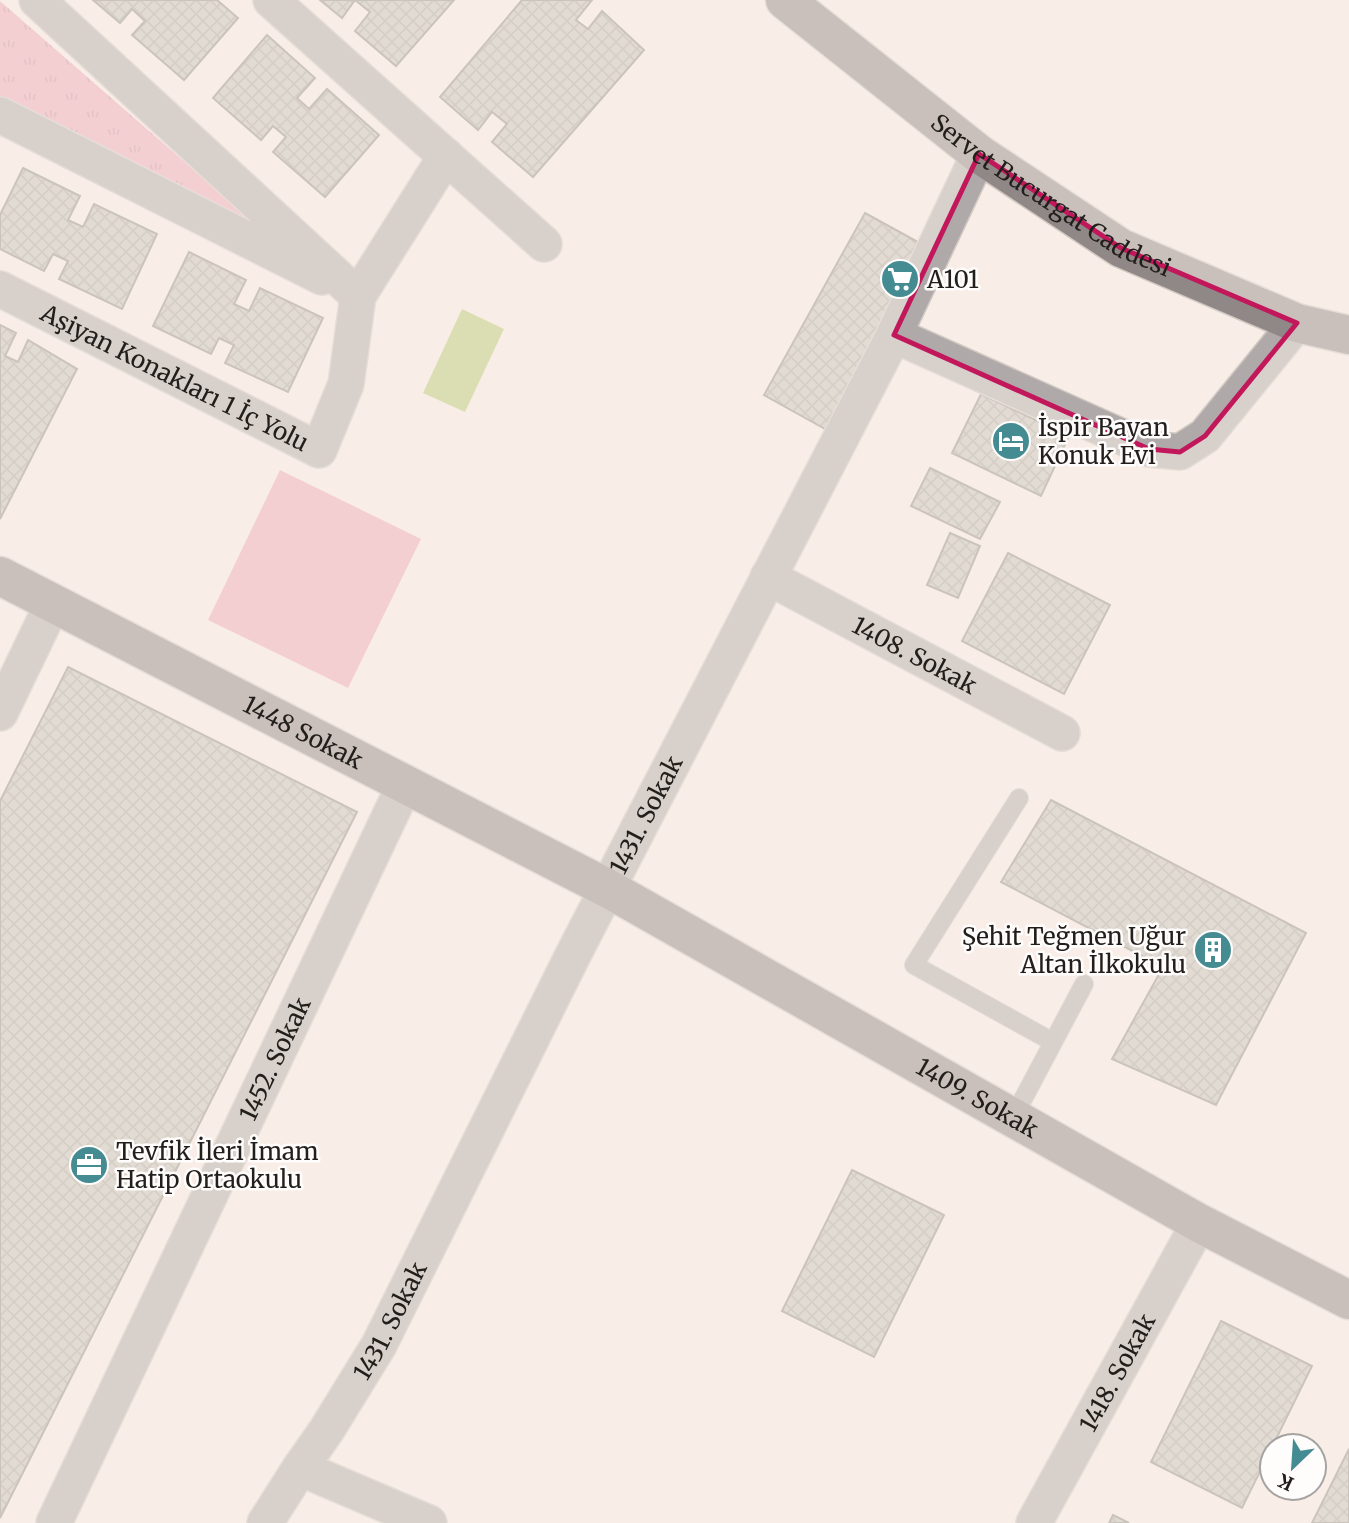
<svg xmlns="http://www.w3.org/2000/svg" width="1349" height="1523" viewBox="0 0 1349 1523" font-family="Merriweather,serif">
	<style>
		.grass { fill: #f0a8b9 }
		.park { fill: url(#park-tufts) }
		.water { fill: #b9c872 }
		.building { fill: url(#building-cross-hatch); stroke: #959188; stroke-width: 2 }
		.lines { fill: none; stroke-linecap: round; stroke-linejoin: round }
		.lane-casing { stroke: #d1c9c2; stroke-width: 20 }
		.street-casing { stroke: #d1c9c2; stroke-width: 38 }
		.secondary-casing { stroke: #d1c9c2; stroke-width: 41 }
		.lane { stroke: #afaaa9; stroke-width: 18 }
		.street { stroke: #afaaa9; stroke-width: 35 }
		.secondary { stroke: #908886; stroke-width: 38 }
		.marked { fill: none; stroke: #c2185b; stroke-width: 5; stroke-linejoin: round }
		.labels { text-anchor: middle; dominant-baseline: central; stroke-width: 5; stroke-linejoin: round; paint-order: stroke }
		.street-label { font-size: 24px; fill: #211e1b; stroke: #fffdfc }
		.poi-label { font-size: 24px; fill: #211e1b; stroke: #fffdfc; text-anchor: start }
	</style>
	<defs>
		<pattern id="park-tufts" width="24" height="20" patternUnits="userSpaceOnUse" patternTransform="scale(1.75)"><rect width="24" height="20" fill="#f0a8b9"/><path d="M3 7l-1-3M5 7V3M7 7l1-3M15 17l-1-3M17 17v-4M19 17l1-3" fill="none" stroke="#ce909e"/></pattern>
		<pattern id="building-cross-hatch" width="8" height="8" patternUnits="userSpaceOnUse" patternTransform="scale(1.75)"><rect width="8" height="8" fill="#c8c4ba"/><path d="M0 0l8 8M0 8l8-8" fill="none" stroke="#aca89f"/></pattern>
	</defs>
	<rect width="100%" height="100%" fill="#f8eee7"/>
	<path class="grass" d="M 280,470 L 421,539 L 348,688 L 208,620 Z"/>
	<path class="park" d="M 0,1 L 279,244 L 0,100 Z"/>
	<path class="water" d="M 462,309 L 504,329 L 465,412 L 423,393 Z"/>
	<path class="building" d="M 93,0 L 217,0 L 238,18 L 184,80 L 132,35 L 145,21 L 132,9 L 120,23 Z
		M 320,0 L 454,0 L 396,66 L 355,31 L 370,12 L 355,0 L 342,18 Z
		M 522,0 L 592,0 L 576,20 L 588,29 L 602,11 L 644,50 L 533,177 L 492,142 L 507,124 L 492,112 L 478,130 L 440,97 Z
		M 267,35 L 315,78 L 297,98 L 309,109 L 327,89 L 379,135 L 325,197 L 273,152 L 286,137 L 273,126 L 261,140 L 213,98 Z
		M 23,168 L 80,196 L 68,220 L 83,227 L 94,204 L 157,234 L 122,309 L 59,279 L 68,261 L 53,254 L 44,271 L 0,249 L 0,215 Z
		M 865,213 L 927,247 L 825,429 L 764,395 Z
		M 189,252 L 246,280 L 234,304 L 249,311 L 260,288 L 323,318 L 288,392 L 225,363 L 234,345 L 219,338 L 211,354 L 153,326 Z
		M 0,325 L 16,333 L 5,356 L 18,362 L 28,340 L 77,369 L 0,519 Z
		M 981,394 L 1069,436 L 1041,496 L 952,453 Z
		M 930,468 L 1000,502 L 980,539 L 911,506 Z
		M 950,533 L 980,546 L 958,598 L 927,585 Z
		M 1008,553 L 1110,605 L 1064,694 L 962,641 Z
		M 68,667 L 357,812 L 0,1518 L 0,801 Z
		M 1051,800 L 1306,933 L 1216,1105 L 1112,1059 L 1163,967 L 1001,882 Z
		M 852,1170 L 944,1215 L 874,1357 L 782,1311 Z
		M 1221,1321 L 1312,1366 L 1242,1508 L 1151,1462 Z
		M 1349,1449 L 1349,1523 L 1312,1523 Z
		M 1113,1515 L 1129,1523 L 1109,1523 Z"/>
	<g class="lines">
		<defs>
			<path id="lane" d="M 1019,798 L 914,965 L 1053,1042
				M 1013,1118 L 1084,984"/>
			<g id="street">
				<path d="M 37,0 L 358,296"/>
				<path d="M 271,0 L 544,244"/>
				<path d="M 0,115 L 322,277"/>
				<path id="s1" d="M 0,289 L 319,450 L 346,384 L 358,296 L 446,156"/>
				<path d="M 894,335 L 1149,449 L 1180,452 L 1205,436 L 1297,323"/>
				<path id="s2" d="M 768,577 L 1062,733"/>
				<path d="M 0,713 L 53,603"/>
				<path d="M 300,1468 L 429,1523"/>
				<path id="s3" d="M 54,1523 L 405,784"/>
				<path id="s4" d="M 265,1523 L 300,1468 L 326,1431 L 379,1345 L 574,953 L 894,335 L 979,154"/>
				<path id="s5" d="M 1034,1523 L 1199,1223"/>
			</g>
			<g id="secondary">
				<path id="s6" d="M 785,0 L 979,154 L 1121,248 L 1297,323 L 1349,335"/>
				<path id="s7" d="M 0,576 L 607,888 L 1199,1223 L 1349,1300"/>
			</g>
		</defs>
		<use href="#lane" class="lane-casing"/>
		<use href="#street" class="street-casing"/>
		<use href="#secondary" class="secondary-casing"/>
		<use href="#lane" class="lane"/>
		<use href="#street" class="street"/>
		<use href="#secondary" class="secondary"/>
	</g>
	<path d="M0 0H1349V1523H0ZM 979,154 L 1121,248 L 1297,323 L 1205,436 L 1180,452 L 1149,449 L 894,335 Z" fill="#f8eee7" fill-opacity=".55" fill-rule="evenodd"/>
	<path class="marked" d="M 979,154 L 1121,248 L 1297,323 L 1205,436 L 1180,452 L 1149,449 L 894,335 Z"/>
	<defs>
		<symbol id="supermarket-disc" viewBox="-11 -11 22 22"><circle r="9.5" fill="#458c92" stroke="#fffdfc"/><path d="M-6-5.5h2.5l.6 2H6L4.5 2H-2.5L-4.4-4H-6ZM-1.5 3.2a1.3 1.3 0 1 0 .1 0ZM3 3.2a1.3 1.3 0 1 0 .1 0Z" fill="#fff"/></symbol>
		<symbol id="hotel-disc" viewBox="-11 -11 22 22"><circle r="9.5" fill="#458c92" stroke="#fffdfc"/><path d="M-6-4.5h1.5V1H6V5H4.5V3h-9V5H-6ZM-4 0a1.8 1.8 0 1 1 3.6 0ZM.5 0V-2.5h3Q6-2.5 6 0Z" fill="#fff"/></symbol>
		<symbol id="building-disc" viewBox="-11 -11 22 22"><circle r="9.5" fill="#458c92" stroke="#fffdfc"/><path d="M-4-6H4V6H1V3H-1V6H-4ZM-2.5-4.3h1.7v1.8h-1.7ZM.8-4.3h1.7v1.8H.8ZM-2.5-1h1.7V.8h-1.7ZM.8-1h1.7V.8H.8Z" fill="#fff"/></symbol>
		<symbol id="office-disc" viewBox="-11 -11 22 22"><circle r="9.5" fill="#458c92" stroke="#fffdfc"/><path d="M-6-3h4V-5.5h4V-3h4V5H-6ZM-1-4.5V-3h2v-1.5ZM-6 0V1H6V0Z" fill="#fff"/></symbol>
	</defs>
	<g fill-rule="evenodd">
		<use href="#supermarket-disc" x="878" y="257" width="44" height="44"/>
		<use href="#hotel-disc" x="989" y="419" width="44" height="44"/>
		<use href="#building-disc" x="1191" y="928" width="44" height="44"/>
		<use href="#office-disc" x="67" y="1143" width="44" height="44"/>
	</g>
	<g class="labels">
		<g class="street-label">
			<text stroke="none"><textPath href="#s6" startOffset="331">Servet Bucurgat Caddesi</textPath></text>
			<text stroke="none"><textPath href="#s1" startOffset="196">Aşiyan Konakları 1 İç Yolu</textPath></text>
			<text stroke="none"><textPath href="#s2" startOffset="166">1408. Sokak</textPath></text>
			<text stroke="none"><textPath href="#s7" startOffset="341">1448 Sokak</textPath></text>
			<text stroke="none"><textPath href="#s4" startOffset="805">1431. Sokak</textPath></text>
			<text stroke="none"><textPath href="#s3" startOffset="514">1452. Sokak</textPath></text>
			<text stroke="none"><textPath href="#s7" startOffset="1108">1409. Sokak</textPath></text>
			<text stroke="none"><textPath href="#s4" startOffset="238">1431. Sokak</textPath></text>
			<text stroke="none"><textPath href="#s5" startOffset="172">1418. Sokak</textPath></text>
		</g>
		<g class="poi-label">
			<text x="927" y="279">A101</text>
			<text x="1038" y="427">İspir Bayan<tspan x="1038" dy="28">Konuk Evi</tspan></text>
			<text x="1186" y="936" text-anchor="end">Şehit Teğmen Uğur<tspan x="1186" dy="28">Altan İlkokulu</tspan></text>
			<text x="116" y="1151">Tevfik İleri İmam<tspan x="116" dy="28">Hatip Ortaokulu</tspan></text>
		</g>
	</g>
	<g transform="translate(1293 1467) rotate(205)"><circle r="33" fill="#fffdfc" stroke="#a6a4a2" stroke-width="2"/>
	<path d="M0-5L12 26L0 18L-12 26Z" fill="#458c92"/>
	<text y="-10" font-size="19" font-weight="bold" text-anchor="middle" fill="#211e1b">K</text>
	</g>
</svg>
